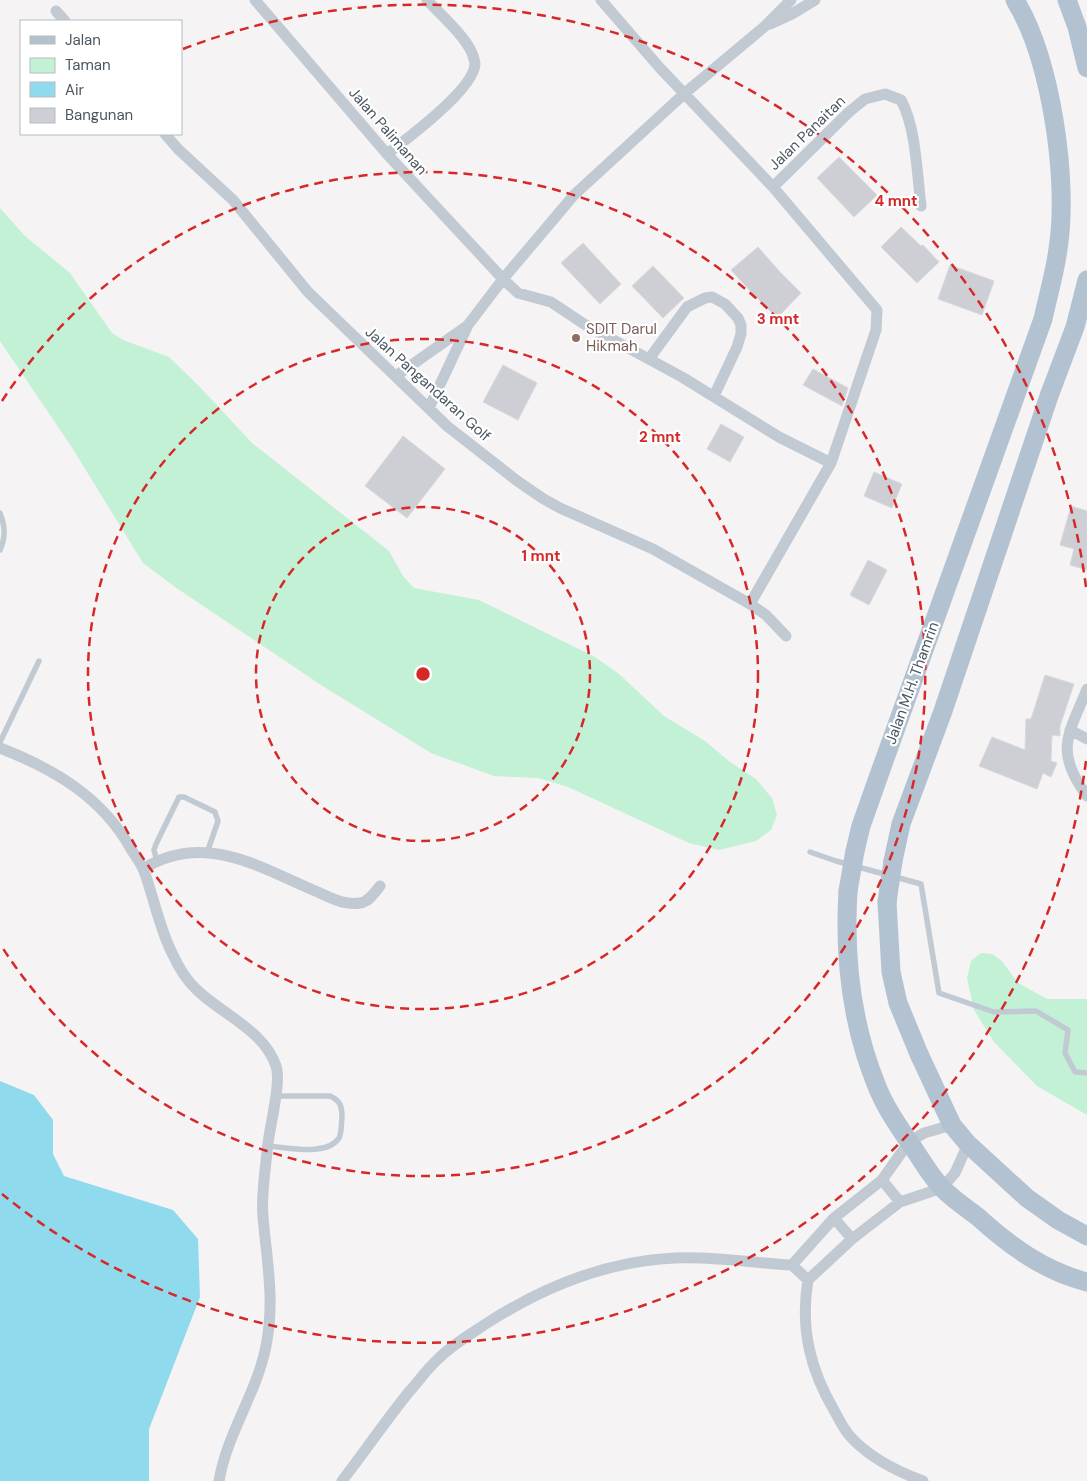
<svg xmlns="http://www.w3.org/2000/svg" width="1087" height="1481" viewBox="0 0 1087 1481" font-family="'DM Sans',sans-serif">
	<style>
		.green { fill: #c3f1d5 }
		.water { fill: #90daee }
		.building { fill: #cdcfd5; stroke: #d7d9de }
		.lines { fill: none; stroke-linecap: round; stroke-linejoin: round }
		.lane { stroke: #c1cad2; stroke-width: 5.5 }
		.street { stroke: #c1cad2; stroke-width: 11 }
		.primary { stroke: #b3c2d1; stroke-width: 19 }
		.primary-bridge { stroke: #b3c2d1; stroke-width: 19 }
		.ring { fill: none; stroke: #d62828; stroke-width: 2.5; stroke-dasharray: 9 6 }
		.education-dot { fill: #8d6e63; stroke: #fff; stroke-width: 2 }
		.labels { text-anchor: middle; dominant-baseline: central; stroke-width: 4.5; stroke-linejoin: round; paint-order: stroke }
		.street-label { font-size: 15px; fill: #4a5661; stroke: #fff }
		.education-label { font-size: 15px; fill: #785e54; stroke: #fff; text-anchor: start }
		.centre { fill: #d62828; stroke: #fff; stroke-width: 2.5 }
		.ring-label { font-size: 15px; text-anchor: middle; font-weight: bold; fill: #d62828; stroke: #fff; stroke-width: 4.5; stroke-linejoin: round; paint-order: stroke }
	</style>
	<rect width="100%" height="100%" fill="#f5f3f3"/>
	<path class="green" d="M 0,208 L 25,236 L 70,273 L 112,333 L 123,340 L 169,357 L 199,386 L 252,443 L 389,551 L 403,576 L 414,588 L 479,600 L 595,657 L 619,674 L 664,716 L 705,741 L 730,762 L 756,779 L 772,798 L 777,815 L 771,830 L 756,841 L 719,850 L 689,843 L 568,787 L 538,778 L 494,776 L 431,753 L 321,685 L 175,587 L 143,563 L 71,446 L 0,341 Z
		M 981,953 L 992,954 L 1002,961 L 1018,983 L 1047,999 L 1087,999 L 1087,1115 L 1037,1086 L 994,1042 L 974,1010 L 967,978 L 971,961 Z"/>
	<path class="water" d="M 0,1081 L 34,1095 L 53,1120 L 53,1154 L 64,1176 L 173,1210 L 198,1239 L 200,1297 L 149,1429 L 149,1481 L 0,1481 Z"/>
	<path class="building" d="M 839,157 L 877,195 L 854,217 L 817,178 Z
		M 901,227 L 921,246 L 923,245 L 939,262 L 917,283 L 881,247 Z
		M 583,243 L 621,284 L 600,304 L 561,263 Z
		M 758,247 L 780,272 L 801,293 L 777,318 L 754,295 L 731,270 Z
		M 950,265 L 994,281 L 982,315 L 938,299 Z
		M 653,266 L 684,298 L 663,318 L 632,286 Z
		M 503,365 L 537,383 L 518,420 L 483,402 Z
		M 813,369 L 848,388 L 842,406 L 803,385 Z
		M 721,424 L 744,437 L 730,462 L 707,449 Z
		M 403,436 L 445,469 L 407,518 L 365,486 Z
		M 874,472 L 902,484 L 892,508 L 864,496 Z
		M 1071,506 L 1087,511 L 1087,570 L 1070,565 L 1074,549 L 1060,545 Z
		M 868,560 L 887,570 L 869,605 L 850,595 Z
		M 1045,675 L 1074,684 L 1060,726 L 1060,736 L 1052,735 L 1051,761 L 1057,763 L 1051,777 L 1043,773 L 1037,789 L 979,766 L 992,737 L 1025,750 L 1026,719 L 1031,719 Z"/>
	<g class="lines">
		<path class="lane" d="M 0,513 C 5,526 6,537 0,550
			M 0,742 L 39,661
			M 810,852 L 836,861 L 921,884 L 939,993 L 994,1012 L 1036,1011 L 1068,1030 L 1065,1053 L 1075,1072 L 1087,1073
			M 157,861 L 154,850 L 156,844 L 179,797 L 184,797 L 215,812 L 218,821 L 207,853
			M 267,1146 C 287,1147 327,1157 339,1138 C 342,1132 341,1124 342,1118 C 342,1107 341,1101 330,1096 L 275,1096"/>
		<path class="street" d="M 255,0 L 387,154 L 503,279 L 518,293 L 551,302 L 584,324 L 682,377 L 779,437 L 831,463
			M 601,0 L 660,68 L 773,187 L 877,310 L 876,330 L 831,463 L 750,604
			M 56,11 L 65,21
			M 770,24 L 792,14 L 815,0
			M 165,134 L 178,149 L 233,200 L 308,292 L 447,426 L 516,480 L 542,498 L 560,508 L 653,549 L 750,604 L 766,615 L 786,636
			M 387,154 C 407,139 474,89 475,64 C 475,62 473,55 472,53 C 465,36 440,14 427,0
			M 773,187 L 849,112 L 865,99 L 885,94 L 901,100 C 916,127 917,174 921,206
			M 649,359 L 687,307 L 705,298 L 712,297 L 725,304 L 738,318 L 741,325 L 741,334 L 737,347 L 714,396
			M 396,376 L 467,326
			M 429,408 L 468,325 L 503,279 L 574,195 L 685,93 L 764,27 L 791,0
			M 1087,689 C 1068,736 1054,751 1087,796
			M 1070,730 L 1087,739
			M 0,748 C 54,769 102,797 131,849 C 135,856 141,863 144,871 C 154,898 159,927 172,953 C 178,966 185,979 196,989 C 221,1014 264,1030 276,1066 C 282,1083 268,1132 267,1152 C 265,1173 261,1196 263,1217 C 267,1262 275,1301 266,1346 C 257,1393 227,1433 219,1481
			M 143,869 C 202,832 256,865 313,890 C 328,896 343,906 360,903 C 369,902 375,892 380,886
			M 882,1180 L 900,1202
			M 834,1218 L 852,1239
			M 792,1265 L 834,1218 L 882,1180 L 909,1142 L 924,1133 L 952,1125
			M 808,1280 L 852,1239 L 900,1202 L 942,1188 L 955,1173 L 968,1144
			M 342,1481 C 364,1452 385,1422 408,1393 C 418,1382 427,1369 438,1359 C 452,1345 468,1336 484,1325 C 541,1288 605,1261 675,1258 C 714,1256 752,1263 792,1265 L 808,1280 C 800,1328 810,1370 835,1412 C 839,1419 843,1428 849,1435 C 868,1457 896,1471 923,1481"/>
		<path class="primary" d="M 1067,0 L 1077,27 L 1087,68
			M 855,851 L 861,826 L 879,775 L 1043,319 C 1048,296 1055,272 1058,249 C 1069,180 1051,59 1015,0
			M 893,861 L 901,824 L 943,711 L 1049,396 L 1075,327 L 1087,280
			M 848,891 C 844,957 851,1022 876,1084 C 885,1108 901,1130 916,1152 C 924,1164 932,1178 943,1189 C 953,1199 966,1208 978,1217 C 1010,1246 1044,1271 1087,1282
			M 887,902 L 891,972 L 898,1003 L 919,1054 L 952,1125 L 968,1144 L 1027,1198 L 1058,1220 L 1087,1236"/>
		<path class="primary-bridge" d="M 848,891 L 855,851
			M 887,902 L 893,861"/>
	</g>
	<g class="ring">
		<circle cx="423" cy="674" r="167"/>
		<circle cx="423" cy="674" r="335"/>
		<path d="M2 401A502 502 0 1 1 2 947"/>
		<path d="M1086 761A669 669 0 0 1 2 1194M183 49A669 669 0 0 1 1086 587"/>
	</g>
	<circle class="education-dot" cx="576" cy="338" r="5"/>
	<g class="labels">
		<g class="street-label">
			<text transform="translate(388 131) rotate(49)">Jalan Palimanan</text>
			<text transform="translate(807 133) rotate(-44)">Jalan Panaitan</text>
			<text transform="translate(428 384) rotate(42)">Jalan Pangandaran Golf</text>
			<text transform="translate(912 683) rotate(-70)">Jalan M.H. Thamrin</text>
		</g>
		<g class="education-label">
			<text x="586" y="329">SDIT Darul<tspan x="586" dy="17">Hikmah</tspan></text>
		</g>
	</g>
	<circle cx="423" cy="674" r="8" class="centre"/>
	<g class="ring-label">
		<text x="896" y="206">4 mnt</text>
		<text x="778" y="324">3 mnt</text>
		<text x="660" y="442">2 mnt</text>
		<text x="541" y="561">1 mnt</text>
	</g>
	<rect x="20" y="20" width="162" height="115" fill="#ffffff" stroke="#b7bbc0"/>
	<rect x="30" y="36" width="25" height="8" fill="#b3c2d1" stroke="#b7bbc0"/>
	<text x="65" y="45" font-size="15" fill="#4a5661">Jalan</text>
	<rect x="30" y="58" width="25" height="15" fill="#c3f1d5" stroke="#b7bbc0"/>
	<text x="65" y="70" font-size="15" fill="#4a5661">Taman</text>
	<rect x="30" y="82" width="25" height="15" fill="#90daee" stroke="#b7bbc0"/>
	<text x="65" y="95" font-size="15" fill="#4a5661">Air</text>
	<rect x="30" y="108" width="25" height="15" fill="#cdcfd5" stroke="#b7bbc0"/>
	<text x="65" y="120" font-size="15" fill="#4a5661">Bangunan</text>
</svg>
